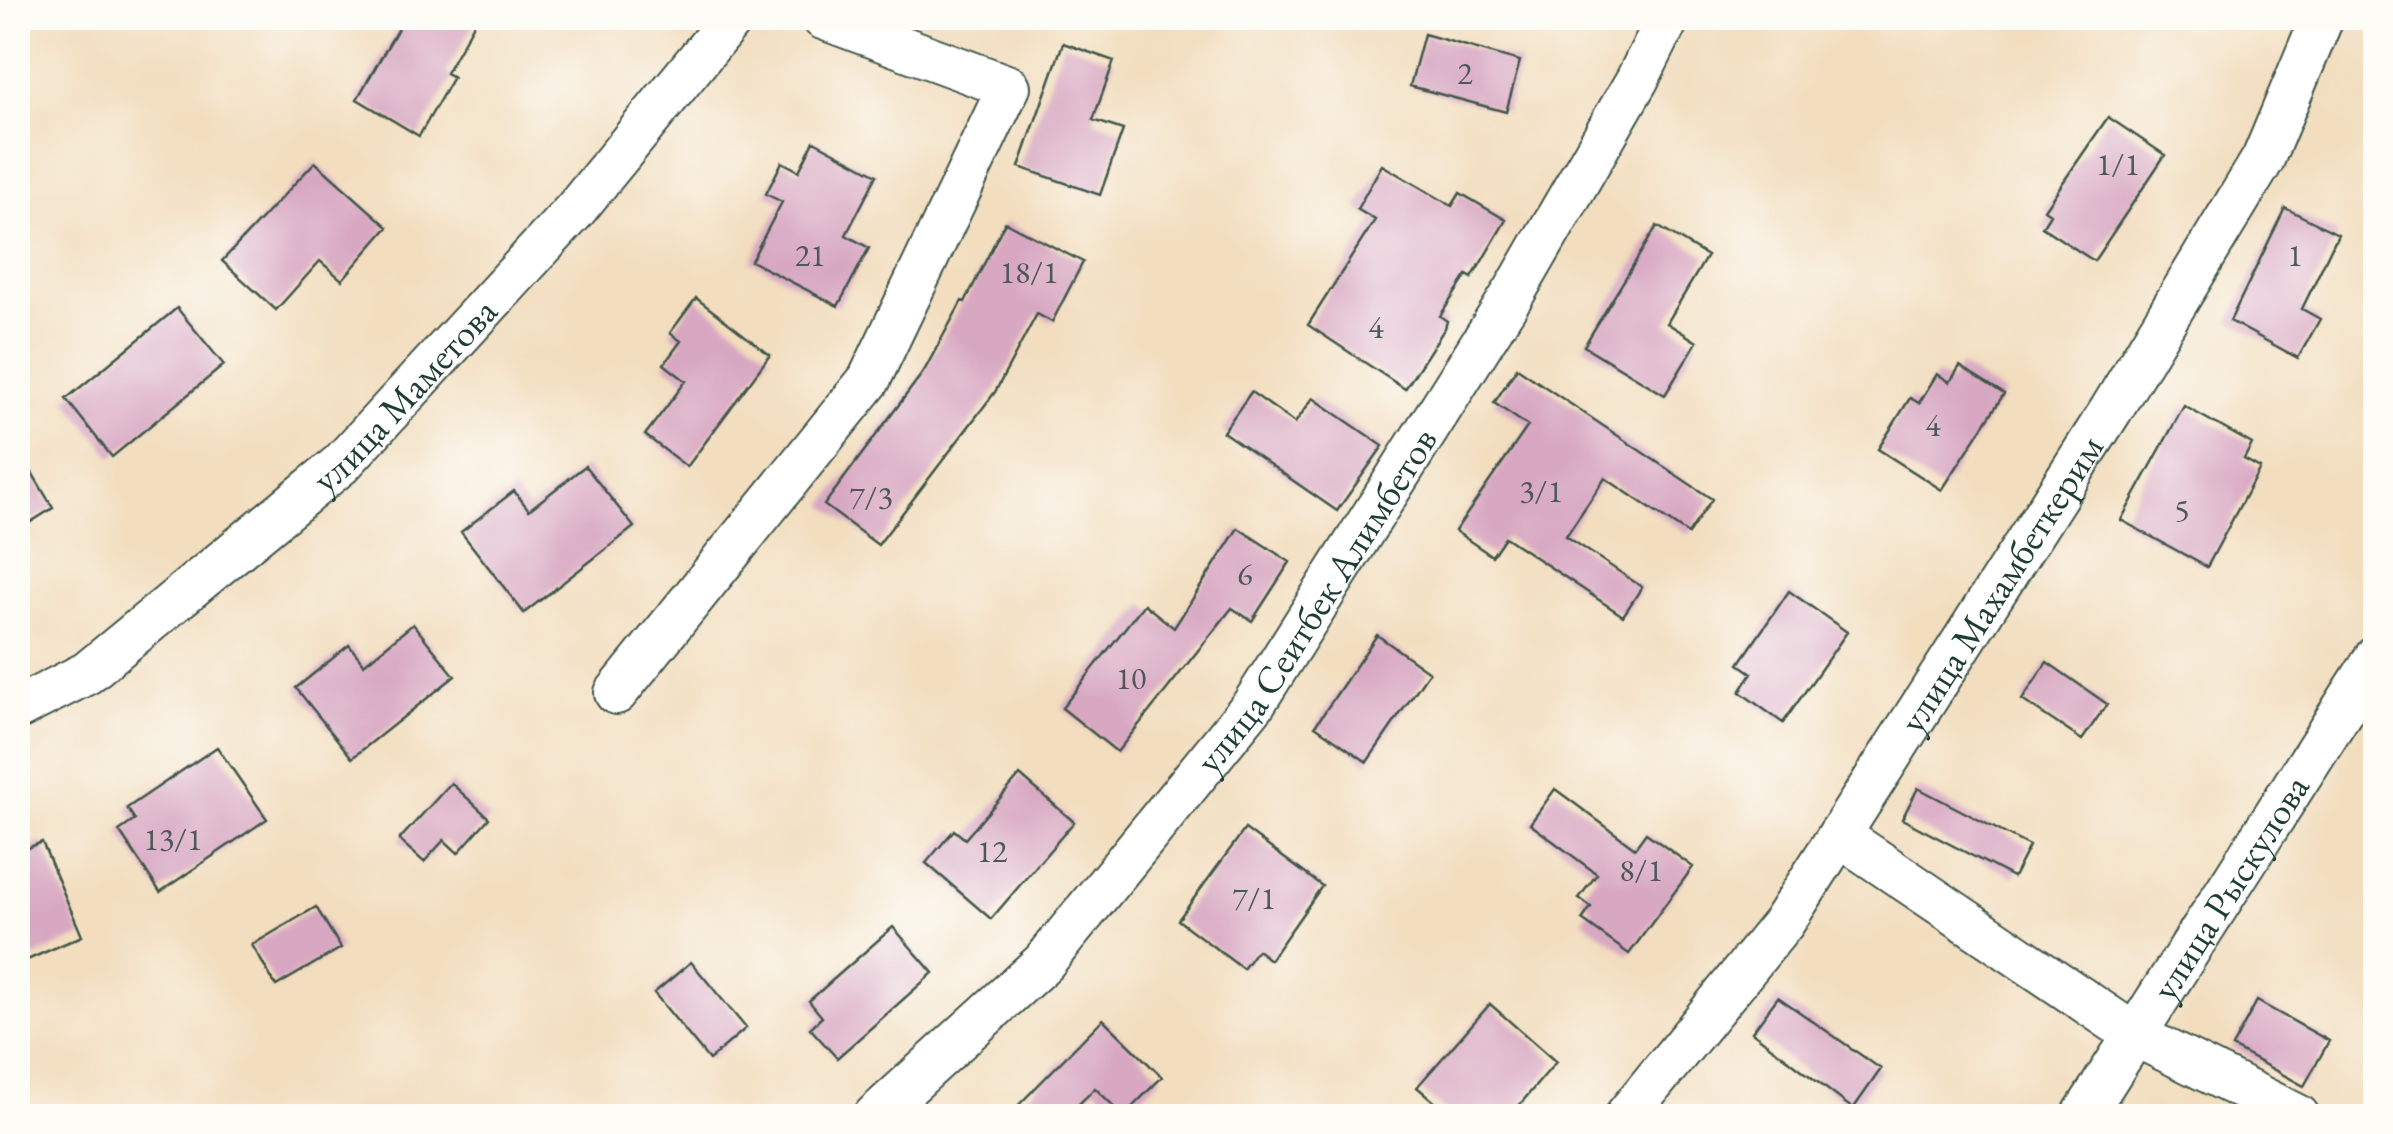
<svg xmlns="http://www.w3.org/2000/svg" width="2393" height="1134" viewBox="0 0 2393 1134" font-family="'EB Garamond',serif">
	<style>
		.building { fill: #d8a8c2 }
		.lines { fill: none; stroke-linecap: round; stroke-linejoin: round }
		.minor-casing { stroke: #3f5549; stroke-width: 46 }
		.minor { stroke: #fff; stroke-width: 42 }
		.labels { text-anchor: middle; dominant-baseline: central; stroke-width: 9; stroke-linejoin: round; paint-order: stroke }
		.number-label { font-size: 32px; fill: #4d5858 }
		.street-label { font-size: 38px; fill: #1f3d34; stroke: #fdfcf7 }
	</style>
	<rect width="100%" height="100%" fill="#fdfcf7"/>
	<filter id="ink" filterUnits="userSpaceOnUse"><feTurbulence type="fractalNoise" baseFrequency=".01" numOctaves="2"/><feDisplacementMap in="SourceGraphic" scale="20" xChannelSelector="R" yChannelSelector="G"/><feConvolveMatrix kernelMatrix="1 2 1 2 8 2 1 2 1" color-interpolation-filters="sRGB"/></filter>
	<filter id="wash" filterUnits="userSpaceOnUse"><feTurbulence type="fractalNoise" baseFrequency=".0048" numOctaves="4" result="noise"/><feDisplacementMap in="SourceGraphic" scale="40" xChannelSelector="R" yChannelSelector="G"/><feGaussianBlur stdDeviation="2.25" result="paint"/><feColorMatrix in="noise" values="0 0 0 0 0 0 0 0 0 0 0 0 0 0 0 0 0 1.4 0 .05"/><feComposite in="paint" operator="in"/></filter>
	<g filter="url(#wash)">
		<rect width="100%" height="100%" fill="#f2ddbe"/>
		<g id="blocks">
			<path class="building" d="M 404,18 L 477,18 L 446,73 L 453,77 L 419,136 L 357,99 Z
				M 1424,34 L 1520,61 L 1506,112 L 1410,86 Z
				M 1063,43 L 1114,61 L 1093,120 L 1123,130 L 1100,195 L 1019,167 Z
				M 2108,117 L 2165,155 L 2094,261 L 2042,227 L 2050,214 L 2044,210 Z
				M 814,141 L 877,175 L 846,235 L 869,248 L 838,306 L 751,261 L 782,202 L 766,194 L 782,162 L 799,171 Z
				M 315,162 L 388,227 L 342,280 L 320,261 L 276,310 L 222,261 Z
				M 1382,165 L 1452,206 L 1460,193 L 1506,220 L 1472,278 L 1467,275 L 1440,316 L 1447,321 L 1445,328 L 1405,389 L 1308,325 L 1375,220 L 1357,209 Z
				M 2285,208 L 2338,234 L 2302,309 L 2320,319 L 2298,358 L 2230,321 Z
				M 1005,222 L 1083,262 L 1052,322 L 1037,314 L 995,392 L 878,545 L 824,505 L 924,371 L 962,301 L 965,302 Z
				M 1657,226 L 1707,256 L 1667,323 L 1697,342 L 1665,395 L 1584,346 Z
				M 696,298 L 770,355 L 687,467 L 645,435 L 686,381 L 664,364 L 681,341 L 670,333 Z
				M 177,308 L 224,365 L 112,457 L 66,399 Z
				M 1960,366 L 2004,394 L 1942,490 L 1878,449 L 1910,398 L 1919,403 L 1937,374 L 1950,382 Z
				M 1517,368 L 1712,499 L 1688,534 L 1605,478 L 1566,536 L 1642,587 L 1623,616 L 1505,537 L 1492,556 L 1455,531 L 1528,426 L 1494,403 Z
				M 1251,392 L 1295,423 L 1313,398 L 1383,446 L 1337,511 L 1223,432 Z
				M 2184,406 L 2252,444 L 2244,459 L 2260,468 L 2207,567 L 2121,520 Z
				M 18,449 L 53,508 L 18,530 Z
				M 585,466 L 634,527 L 524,613 L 461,532 L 514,491 L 529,510 Z
				M 1238,528 L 1290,562 L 1252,621 L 1232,608 L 1117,752 L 1062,708 L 1144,604 L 1174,628 Z
				M 1789,591 L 1847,632 L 1783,723 L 1740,692 L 1752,673 L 1739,664 Z
				M 413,624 L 455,676 L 352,758 L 296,688 L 349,645 L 364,664 Z
				M 1377,635 L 1429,672 L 1367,762 L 1315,726 Z
				M 2047,662 L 2107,704 L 2082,740 L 2022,700 Z
				M 217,747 L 267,819 L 160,892 L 119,831 L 135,820 L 127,808 Z
				M 1020,775 L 1074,822 L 991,919 L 926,863 L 954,830 L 965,839 Z
				M 451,783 L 489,818 L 458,853 L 444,840 L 424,862 L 399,840 Z
				M 1918,788 L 2029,846 L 2013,877 L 1902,819 Z
				M 1555,789 L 1635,848 L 1646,833 L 1693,867 L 1629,954 L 1582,920 L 1591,907 L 1579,898 L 1597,874 L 1530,824 Z
				M 1245,829 L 1322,886 L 1270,960 L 1257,950 L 1243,969 L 1178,920 Z
				M 42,842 L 82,936 L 18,964 L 18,852 Z
				M 316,907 L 341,948 L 276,986 L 252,945 Z
				M 893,927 L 933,973 L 837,1058 L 810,1028 L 822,1017 L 809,1001 Z
				M 691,962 L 746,1028 L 709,1060 L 654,993 Z
				M 1778,997 L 1881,1069 L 1853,1109 L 1752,1032 Z
				M 2257,1001 L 2329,1041 L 2304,1086 L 2232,1047 Z
				M 1490,1004 L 1556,1062 L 1510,1116 L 1451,1116 L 1417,1087 Z
				M 1103,1019 L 1162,1077 L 1135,1104 L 1124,1116 L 1095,1088 L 1067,1116 L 1008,1116 Z"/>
		</g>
	</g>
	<g filter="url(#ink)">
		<use href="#blocks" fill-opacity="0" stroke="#3f5549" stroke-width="2.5"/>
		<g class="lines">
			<defs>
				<g id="minor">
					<path d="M 616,693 L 869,380 L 1009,87 L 823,18"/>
					<path id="s1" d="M 18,708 L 87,673 L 341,464 L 575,210 L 732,18"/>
					<path d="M 1839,835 L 2135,1035 L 2298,1116"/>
					<path id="s2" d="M 875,1116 L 1044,962 L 1253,705 L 1516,289 L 1637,80 L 1668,18"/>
					<path id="s3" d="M 1626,1116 L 1783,923 L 2111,410 L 2263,159 L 2322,18"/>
					<path id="s4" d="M 2083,1116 L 2376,657"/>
				</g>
			</defs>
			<use href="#minor" class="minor-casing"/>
			<use href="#minor" class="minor"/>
		</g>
	</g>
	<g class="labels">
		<g class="number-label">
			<text x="1465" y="73">2</text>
			<text x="2118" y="164">1/1</text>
			<text x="810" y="255">21</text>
			<text x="2295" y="255">1</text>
			<text x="1029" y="272">18/1</text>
			<text x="1376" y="327">4</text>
			<text x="1933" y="425">4</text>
			<text x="1541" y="491">3/1</text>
			<text x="871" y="497">7/3</text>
			<text x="2182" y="510">5</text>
			<text x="1245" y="574">6</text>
			<text x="1131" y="678">10</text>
			<text x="173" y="839">13/1</text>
			<text x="992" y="851">12</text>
			<text x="1641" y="870">8/1</text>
			<text x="1254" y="898">7/1</text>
		</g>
		<g class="street-label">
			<text stroke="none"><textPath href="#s1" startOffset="500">улица Маметова</textPath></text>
			<text stroke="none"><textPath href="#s3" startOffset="652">улица Махамбеткерим</textPath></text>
			<text stroke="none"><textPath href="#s2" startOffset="682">улица Сеитбек Алимбетов</textPath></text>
			<text stroke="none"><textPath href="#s4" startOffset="272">улица Рыскулова</textPath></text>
		</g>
	</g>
	<rect width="2393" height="1134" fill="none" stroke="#fdfcf7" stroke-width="60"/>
</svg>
